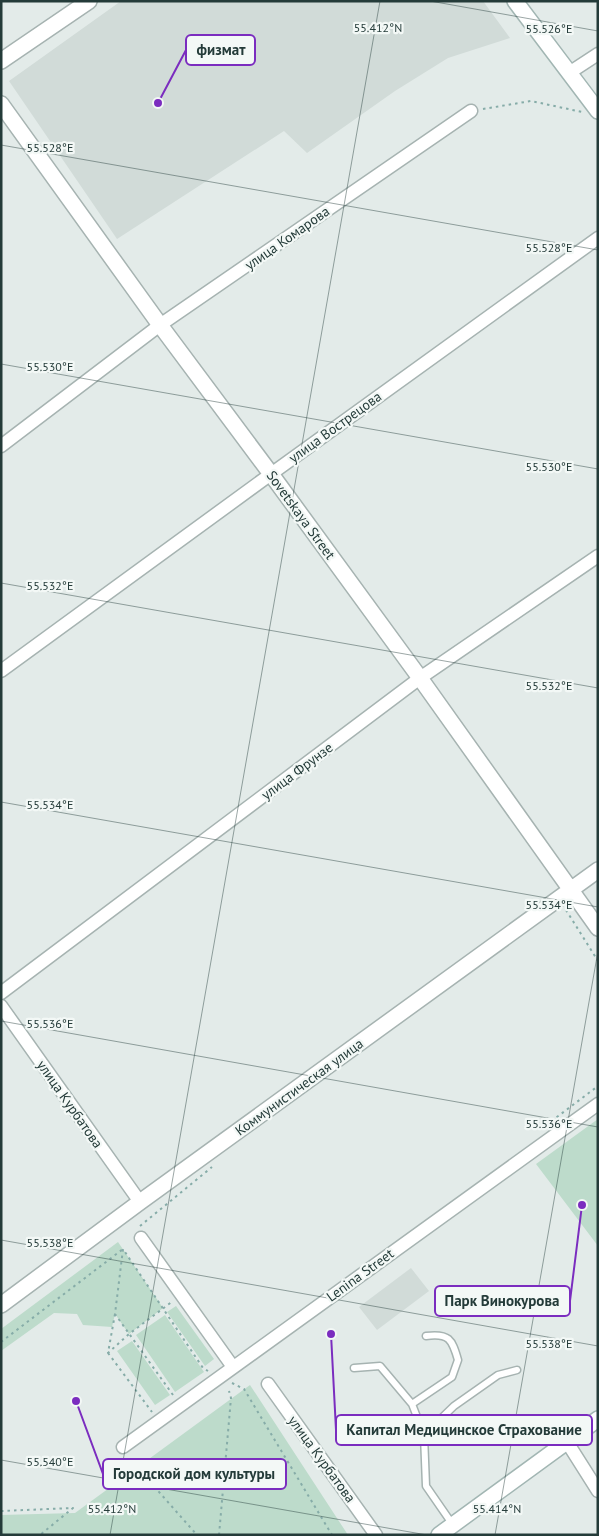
<svg xmlns="http://www.w3.org/2000/svg" width="599" height="1536" viewBox="0 0 599 1536" font-family="'PT Sans',sans-serif">
	<style>
		.built { fill: #d1dbd8 }
		.green { fill: #bddbcb }
		.lines { fill: none; stroke-linecap: round; stroke-linejoin: round }
		.service-casing { stroke: #a6b3b1; stroke-width: 9 }
		.minor-casing { stroke: #a6b3b1; stroke-width: 15 }
		.tertiary-casing { stroke: #a6b3b1; stroke-width: 18 }
		.secondary-casing { stroke: #a2b6b3; stroke-width: 18 }
		.path { stroke: #86aca8; stroke-width: 2; stroke-dasharray: 2.5 4; stroke-linecap: butt }
		.service { stroke: #fff; stroke-width: 6 }
		.minor { stroke: #fff; stroke-width: 12 }
		.tertiary { stroke: #fff; stroke-width: 15 }
		.secondary { stroke: #fff; stroke-width: 15 }
		.ticks { fill: none; stroke: #243b39; stroke-width: 1; stroke-opacity: 0.45 }
		.labels { text-anchor: middle; dominant-baseline: central; stroke-width: 4.5; stroke-linejoin: round; paint-order: stroke }
		.street-label { font-size: 14px; fill: #243b39; stroke: #f3f8f6 }
		.ticks-label { font-size: 12px; text-anchor: middle; fill: #243b39; stroke: #f3f8f6; stroke-width: 4.5; stroke-linejoin: round; paint-order: stroke }
		.leader { fill: none; stroke: #7b2cbf; stroke-width: 2 }
		.callout-dot { fill: #7b2cbf; stroke: #f3f8f6; stroke-width: 2 }
		.callout { fill: #f3f8f6; stroke: #7b2cbf; stroke-width: 2 }
		.callout-label { font-size: 15px; text-anchor: middle; font-weight: bold; fill: #243b39 }
	</style>
	<rect width="100%" height="100%" fill="#e3ebe9"/>
	<path class="built" d="M 121,1 L 483,1 L 510,38 L 448,58 L 395,91 L 307,153 L 284,131 L 117,239 L 9,81 Z
		M 411,1268 L 429,1291 L 377,1330 L 359,1307 Z"/>
	<path class="green" d="M 598,1119 L 598,1246 L 536,1164 Z
		M 118,1242 L 163,1308 L 129,1334 L 115,1314 L 112,1327 L 83,1325 L 77,1314 L 54,1313 L 1,1351 L 1,1329 Z
		M 176,1306 L 214,1359 L 205,1366 L 167,1312 Z
		M 165,1315 L 204,1372 L 175,1392 L 136,1335 Z
		M 132,1341 L 170,1395 L 155,1405 L 117,1351 Z
		M 250,1385 L 348,1535 L 1,1535 L 1,1515 L 75,1513 Z"/>
	<g class="lines">
		<defs>
			<path id="service" d="M 354,1368 L 380,1366 L 412,1404 L 424,1435 L 426,1486 L 453,1525
				M 412,1404 L 452,1377 L 458,1360 C 452,1339 449,1333 426,1336
				M 424,1435 L 454,1406 L 498,1375 L 517,1370"/>
			<path id="minor" d="M 569,73 L 598,54
				M 1,446 L 160,325 L 471,111
				M 1,671 L 271,474 L 598,238
				M 1,993 L 420,678 L 598,556
				M 1,1006 L 140,1202
				M 141,1238 L 233,1367
				M 268,1384 L 376,1535
				M 567,1442 L 598,1491
				M 123,1447 L 598,1104"/>
			<path id="tertiary" d="M 1,61 L 89,1
				M 1,104 L 160,325 L 271,474 L 420,678 L 598,928
				M 1,1305 L 140,1202 L 598,870"/>
			<path id="secondary" d="M 515,1 L 598,111
				M 439,1535 L 598,1419"/>
		</defs>
		<use href="#service" class="service-casing"/>
		<use href="#minor" class="minor-casing"/>
		<use href="#tertiary" class="tertiary-casing"/>
		<use href="#secondary" class="secondary-casing"/>
		<path class="path" d="M 483,109 L 531,101 L 582,112
			M 566,910 L 598,961
			M 541,1129 L 598,1086
			M 140,1226 L 212,1167
			M 115,1314 L 108,1353 L 129,1334 L 173,1301
			M 1,1342 L 123,1249
			M 108,1353 L 152,1412
			M 232,1383 L 244,1389 L 332,1535
			M 173,1395 L 115,1314 L 123,1249 L 203,1368 L 208,1371
			M 137,1467 L 197,1535
			M 1,1511 L 73,1508 L 40,1535
			M 219,1535 L 231,1398 L 229,1391"/>
		<use href="#service" class="service"/>
		<use href="#minor" class="minor"/>
		<use href="#tertiary" class="tertiary"/>
		<use href="#secondary" class="secondary"/>
	</g>
	<path class="ticks" d="M 430,1 L 598,31M 1,145 L 598,250M 1,364 L 598,469M 1,583 L 598,688M 1,802 L 598,907M 1,1021 L 598,1127M 1,1240 L 598,1346M 1,1460 L 427,1535M 110,1535 L 380,1M 495,1535 L 598,951"/>
	<g class="labels">
		<g class="street-label">
			<text transform="translate(287 238) rotate(-35)">улица Комарова</text>
			<text transform="translate(335 427) rotate(-36)">улица Вострецова</text>
			<text transform="translate(301 515) rotate(54)">Sovetskaya Street</text>
			<text transform="translate(297 771) rotate(-37)">улица Фрунзе</text>
			<text transform="translate(299 1087) rotate(-36)">Коммунистическая улица</text>
			<text transform="translate(70 1104) rotate(55)">улица Курбатова</text>
			<text transform="translate(360 1275) rotate(-36)">Lenina Street</text>
			<text transform="translate(322 1459) rotate(54)">улица Курбатова</text>
		</g>
	</g>
	<g class="ticks-label">
		<text x="378" y="32">55.412°N</text>
		<text x="549" y="33">55.526°E</text>
		<text x="50" y="152">55.528°E</text>
		<text x="549" y="252">55.528°E</text>
		<text x="50" y="371">55.530°E</text>
		<text x="549" y="471">55.530°E</text>
		<text x="50" y="590">55.532°E</text>
		<text x="549" y="690">55.532°E</text>
		<text x="50" y="809">55.534°E</text>
		<text x="549" y="909">55.534°E</text>
		<text x="50" y="1028">55.536°E</text>
		<text x="549" y="1128">55.536°E</text>
		<text x="50" y="1247">55.538°E</text>
		<text x="549" y="1348">55.538°E</text>
		<text x="50" y="1466">55.540°E</text>
		<text x="112" y="1513">55.412°N</text>
		<text x="497" y="1513">55.414°N</text>
	</g>
	<path class="leader" d="M158 103L186 50M582 1205L570 1301M331 1334L336 1430M76 1401L103 1474"/>
	<g class="callout-dot">
		<circle cx="158" cy="103" r="5"/>
		<circle cx="582" cy="1205" r="5"/>
		<circle cx="331" cy="1334" r="5"/>
		<circle cx="76" cy="1401" r="5"/>
	</g>
	<g class="callout">
		<rect x="186" y="35" width="69" height="30" rx="5"/>
		<rect x="435" y="1286" width="135" height="30" rx="5"/>
		<rect x="336" y="1415" width="256" height="30" rx="5"/>
		<rect x="103" y="1459" width="183" height="30" rx="5"/>
	</g>
	<g class="callout-label">
		<text x="221" y="55">физмат</text>
		<text x="502" y="1306">Парк Винокурова</text>
		<text x="464" y="1435">Капитал Медицинское Страхование</text>
		<text x="194" y="1479">Городской дом культуры</text>
	</g>
	<rect width="599" height="1536" fill="none" stroke="#243b39" stroke-width="5"/>
</svg>
